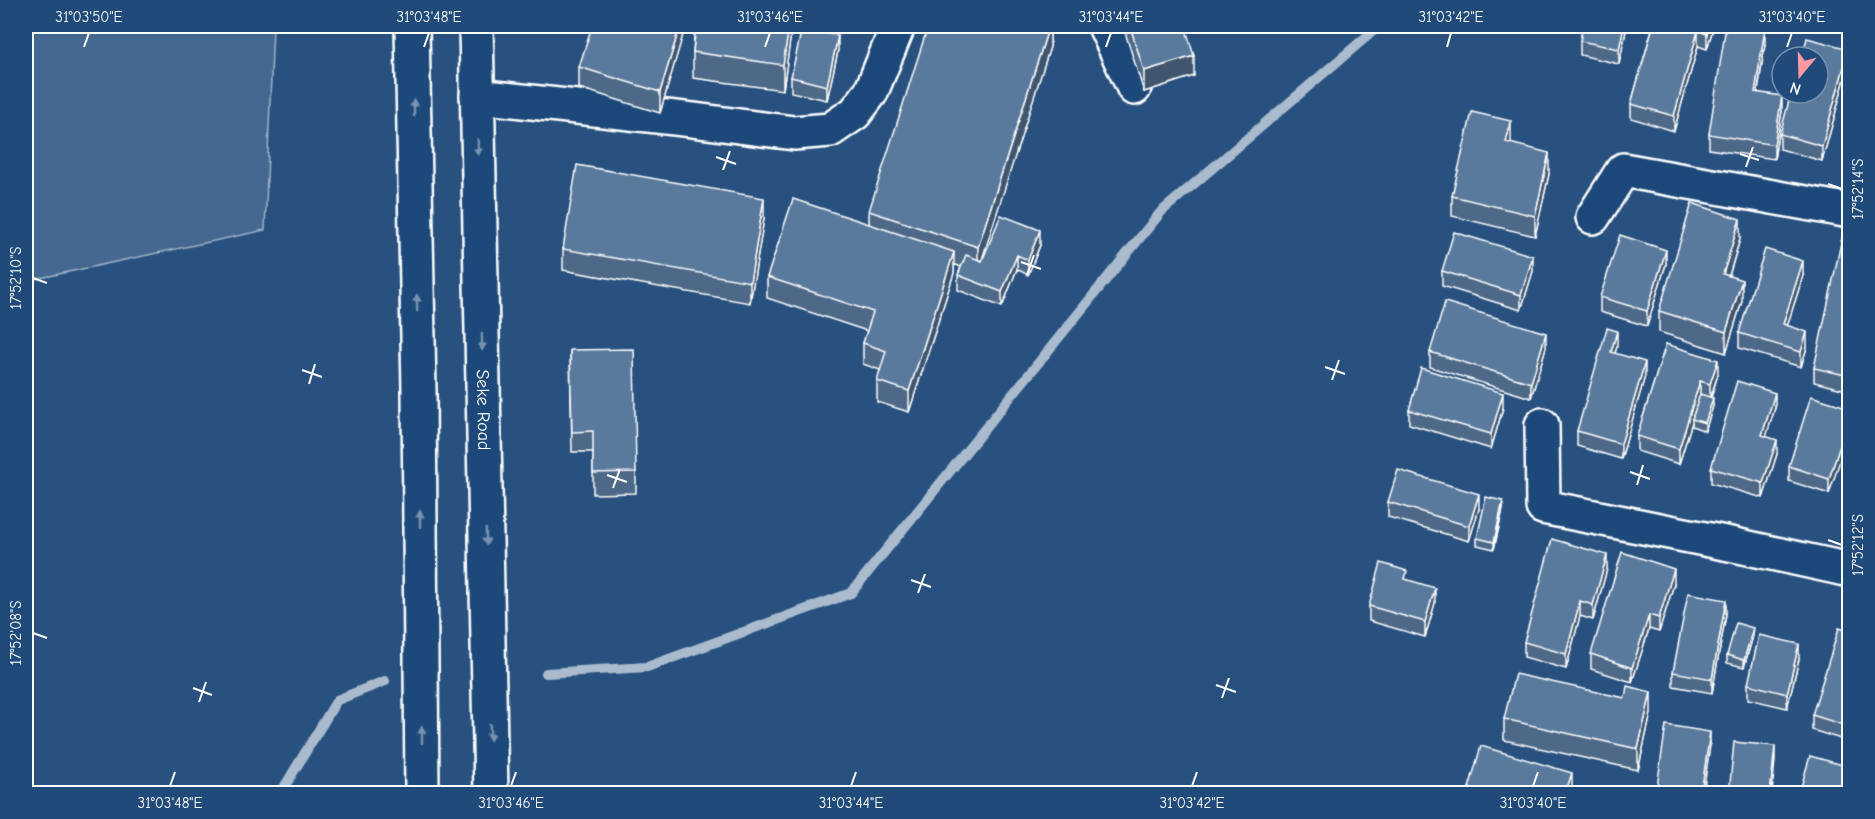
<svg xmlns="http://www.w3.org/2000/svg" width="1875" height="819" viewBox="0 0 1875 819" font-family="'Comic Neue',sans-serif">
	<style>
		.green { fill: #446890; stroke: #a2b4c8; stroke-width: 1.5 }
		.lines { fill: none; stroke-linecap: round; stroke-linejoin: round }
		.stream { stroke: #aabbcd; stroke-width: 10 }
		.minor-casing { stroke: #fff; stroke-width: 38 }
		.major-casing { stroke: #fff; stroke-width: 38 }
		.minor { stroke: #1f4a7a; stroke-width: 33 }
		.major { stroke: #1f4a7a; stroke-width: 33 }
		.wall { fill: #4d6987; stroke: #fff; stroke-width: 1.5 }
		.shaded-wall { fill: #3f556e; stroke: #fff; stroke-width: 1.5 }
		.building { fill: #5a7a9d; stroke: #fff; stroke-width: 1.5 }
		.oneway { fill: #7992af }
		.ticks { fill: none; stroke: #fff; stroke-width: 2 }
		.labels { text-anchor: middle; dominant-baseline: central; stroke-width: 4.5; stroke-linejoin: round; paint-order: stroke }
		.street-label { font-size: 18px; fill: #fff; stroke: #1f4a7a }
		.neatline { fill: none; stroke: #fff; stroke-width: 2 }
		.ticks-label { font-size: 15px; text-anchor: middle; fill: #fff }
	</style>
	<rect width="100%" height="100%" fill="#28517f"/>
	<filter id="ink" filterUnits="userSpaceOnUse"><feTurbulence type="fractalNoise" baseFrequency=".0167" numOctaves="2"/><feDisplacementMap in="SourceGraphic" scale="12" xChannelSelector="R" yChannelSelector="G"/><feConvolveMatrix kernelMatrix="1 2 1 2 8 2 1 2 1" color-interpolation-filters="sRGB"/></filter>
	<g filter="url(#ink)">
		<path class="green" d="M 26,26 L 273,26 L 265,230 L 26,281 Z"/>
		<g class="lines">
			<path class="stream" d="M 546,673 L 647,667 L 851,593 L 1161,212 L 1379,26
				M 280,794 L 337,700 L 385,681"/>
			<defs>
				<path id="minor" d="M 1105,26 L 1134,88
					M 477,96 L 693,120 L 794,133 L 830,130 L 855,113 L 871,92 L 898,26
					M 1593,217 L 1623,170 L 1850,211
					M 1542,425 L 1543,507 L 1730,544 L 1850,570"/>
				<g id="major">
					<path d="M 412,26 L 419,391 L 422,794"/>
					<path id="s1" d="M 476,26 L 491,794"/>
				</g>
			</defs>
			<use href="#minor" class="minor-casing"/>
			<use href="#major" class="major-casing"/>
			<use href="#minor" class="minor"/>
			<use href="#major" class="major"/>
		</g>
		<path class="wall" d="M 685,26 L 660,113 L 579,88 L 579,67 Z
			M 694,26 L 792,26 L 783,90 L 693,78 L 693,52 L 694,38 Z
			M 1050,26 L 1050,47 L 981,261 L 982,261 L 1040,245 L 1028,275 L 1017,269 L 1002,307 L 958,290 L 958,275 L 961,267 L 954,264 L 954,273 L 909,412 L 877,402 L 877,381 L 880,370 L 863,364 L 863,343 L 867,331 L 767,298 L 767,277 L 869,224 L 869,211 Z
			M 1123,26 L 1185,26 L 1194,76 L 1144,92 Z
			M 1583,26 L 1627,26 L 1619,64 L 1580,55 L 1580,41 Z
			M 1653,26 L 1712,26 L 1712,32 L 1707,49 L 1698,46 L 1674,131 L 1631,118 L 1631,104 Z
			M 1765,44 L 1758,92 L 1782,111 L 1774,159 L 1709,149 L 1709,134 Z
			M 838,51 L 827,100 L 791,92 L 791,77 Z
			M 1849,64 L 1822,161 L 1780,149 L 1780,134 Z
			M 1511,142 L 1511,144 L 1549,174 L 1535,236 L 1452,216 L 1452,196 Z
			M 764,218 L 750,303 L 563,270 L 563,249 Z
			M 1740,239 L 1729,276 L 1742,301 L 1726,353 L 1659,332 L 1659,311 Z
			M 1850,240 L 1850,391 L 1814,382 L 1814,368 Z
			M 1666,264 L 1647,326 L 1600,312 L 1600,297 Z
			M 1442,271 L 1533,271 L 1521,310 L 1442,286 Z
			M 1803,276 L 1787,326 L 1807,347 L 1801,367 L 1739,348 L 1739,333 Z
			M 1666,344 L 1718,374 L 1711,398 L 1713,406 L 1705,431 L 1692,426 L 1692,422 L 1679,464 L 1637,451 L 1637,436 Z
			M 1617,346 L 1615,353 L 1645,376 L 1621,459 L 1577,446 L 1577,431 Z
			M 1546,347 L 1531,398 L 1430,367 L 1430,352 Z
			M 570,350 L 636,472 L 636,493 L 593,494 L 593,452 L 572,452 Z
			M 1503,408 L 1491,449 L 1409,424 L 1409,410 Z
			M 1775,408 L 1766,436 L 1777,454 L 1763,498 L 1711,483 L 1711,468 Z
			M 1850,408 L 1829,494 L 1789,481 L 1789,466 Z
			M 1388,502 L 1479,509 L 1469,541 L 1388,517 Z
			M 1503,509 L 1494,549 L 1477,545 L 1477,538 Z
			M 1607,569 L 1593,620 L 1580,616 L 1566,669 L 1524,657 L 1524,642 Z
			M 1407,580 L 1435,603 L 1425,637 L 1369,621 L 1369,606 Z
			M 1674,584 L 1659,632 L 1649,629 L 1632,682 L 1591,669 L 1591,654 Z
			M 1726,614 L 1712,693 L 1673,686 L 1673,672 Z
			M 1850,631 L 1850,742 L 1812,730 L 1812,715 Z
			M 1753,636 L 1744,667 L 1727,663 L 1727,655 Z
			M 1799,659 L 1787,708 L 1748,699 L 1748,684 Z
			M 1625,698 L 1651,713 L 1638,770 L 1504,740 L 1504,719 Z
			M 1469,788 L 1572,788 L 1570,794 L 1469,794 Z"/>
		<path class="shaded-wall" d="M 680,26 L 685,26 L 685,28 L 660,113 L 660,92 Z
			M 789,26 L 792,26 L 783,90 L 783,65 Z
			M 1049,26 L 1050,26 L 1050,47 L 978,272 L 978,247 Z
			M 1624,26 L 1627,26 L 1619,64 L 1619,49 Z
			M 1709,26 L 1712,26 L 1712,32 L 1707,49 L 1707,34 Z
			M 1765,29 L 1765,44 L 1755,107 L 1755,92 Z
			M 1698,31 L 1698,46 L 1674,131 L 1674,116 Z
			M 838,36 L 838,51 L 827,100 L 827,86 Z
			M 1849,49 L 1849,64 L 1822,161 L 1822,146 Z
			M 1194,56 L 1194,76 L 1144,92 L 1144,71 Z
			M 1782,96 L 1782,111 L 1774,159 L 1774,145 Z
			M 1511,121 L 1511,142 L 1506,163 L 1506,142 Z
			M 1549,153 L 1549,174 L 1535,236 L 1535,216 Z
			M 764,198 L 764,218 L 750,303 L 750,282 Z
			M 1740,219 L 1740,239 L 1723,295 L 1723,274 Z
			M 1040,230 L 1040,245 L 1028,275 L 1028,260 Z
			M 1666,250 L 1666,264 L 1647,326 L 1647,311 Z
			M 954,252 L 954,273 L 909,412 L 909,391 Z
			M 1017,255 L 1017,269 L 1002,307 L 1002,292 Z
			M 1533,256 L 1533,271 L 1521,310 L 1521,295 Z
			M 1803,261 L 1803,276 L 1783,339 L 1783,324 Z
			M 1742,280 L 1742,301 L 1726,353 L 1726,332 Z
			M 1617,331 L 1617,346 L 1611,367 L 1611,352 Z
			M 1807,332 L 1807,347 L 1801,367 L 1801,352 Z
			M 1546,333 L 1546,347 L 1531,398 L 1531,383 Z
			M 1718,360 L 1718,374 L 1710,399 L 1710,384 Z
			M 1645,362 L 1645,376 L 1621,459 L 1621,444 Z
			M 1700,381 L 1700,396 L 1692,419 L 1692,422 L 1679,464 L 1679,449 Z
			M 1503,393 L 1503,408 L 1491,449 L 1491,434 Z
			M 1775,393 L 1775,408 L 1762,450 L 1762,435 Z
			M 1713,398 L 1713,406 L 1705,431 L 1705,423 Z
			M 1850,415 L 1850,430 L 1829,494 L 1829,479 Z
			M 1777,440 L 1777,454 L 1763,498 L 1763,483 Z
			M 1479,494 L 1479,509 L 1469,541 L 1469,526 Z
			M 1503,501 L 1503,509 L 1494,549 L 1494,542 Z
			M 1607,555 L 1607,569 L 1593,620 L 1593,605 Z
			M 1674,569 L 1674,584 L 1659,632 L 1659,618 Z
			M 1435,588 L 1435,603 L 1425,637 L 1425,622 Z
			M 1726,600 L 1726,614 L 1712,693 L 1712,679 Z
			M 1580,601 L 1580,616 L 1566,669 L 1566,654 Z
			M 1649,615 L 1649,629 L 1632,682 L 1632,668 Z
			M 1753,628 L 1753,636 L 1744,667 L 1744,660 Z
			M 1799,644 L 1799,659 L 1787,708 L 1787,694 Z
			M 1651,692 L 1651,713 L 1638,770 L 1638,749 Z
			M 1710,732 L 1710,746 L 1703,794 L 1701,794 Z
			M 1775,746 L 1775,760 L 1772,794 L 1770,794 Z
			M 1850,770 L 1850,785 L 1847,794 L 1843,794 Z
			M 1572,773 L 1572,788 L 1570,794 L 1565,794 Z"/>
		<path class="building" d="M 592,26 L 680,26 L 660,92 L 579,67 Z
			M 696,26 L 789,26 L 783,65 L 693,52 Z
			M 928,26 L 1049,26 L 978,247 L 869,211 Z
			M 1130,26 L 1185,26 L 1194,56 L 1144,71 Z
			M 1583,26 L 1624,26 L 1619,49 L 1580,41 Z
			M 1653,26 L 1709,26 L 1707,34 L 1698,31 L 1674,116 L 1631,104 Z
			M 1726,26 L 1744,26 L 1765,29 L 1755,92 L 1782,96 L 1774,145 L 1709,134 Z
			M 802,28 L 838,36 L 827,86 L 791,77 Z
			M 1807,38 L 1849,49 L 1822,146 L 1780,134 L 1791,93 L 1818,93 L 1818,57 L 1802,57 Z
			M 1472,112 L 1511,121 L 1506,142 L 1549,153 L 1535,216 L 1452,196 Z
			M 577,165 L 764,198 L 750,282 L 563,249 Z
			M 793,199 L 954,252 L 909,391 L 877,381 L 886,351 L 863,343 L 873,312 L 767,277 Z
			M 1692,203 L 1740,219 L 1723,274 L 1742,280 L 1726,332 L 1659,311 Z
			M 1001,215 L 1040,230 L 1028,260 L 1017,255 L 1002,292 L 958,275 L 966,255 L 982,261 Z
			M 1454,232 L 1533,256 L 1521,295 L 1442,271 Z
			M 1620,235 L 1666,250 L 1647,311 L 1600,297 Z
			M 1842,238 L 1850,240 L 1850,376 L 1814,368 Z
			M 1765,249 L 1803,261 L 1783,324 L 1807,332 L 1801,352 L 1739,333 Z
			M 1445,302 L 1546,333 L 1531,383 L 1430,352 Z
			M 1607,328 L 1617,331 L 1611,352 L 1645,362 L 1621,444 L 1577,431 Z
			M 1666,344 L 1718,360 L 1710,384 L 1700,381 L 1679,449 L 1637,436 Z
			M 634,349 L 636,472 L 593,473 L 593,431 L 572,432 L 570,350 Z
			M 1421,368 L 1503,393 L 1491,434 L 1409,410 Z
			M 1737,381 L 1775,393 L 1762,435 L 1777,440 L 1763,483 L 1711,468 Z
			M 1700,394 L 1713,398 L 1705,423 L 1692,419 Z
			M 1811,396 L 1850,408 L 1850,415 L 1829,479 L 1789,466 Z
			M 1398,470 L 1479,494 L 1469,526 L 1388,502 Z
			M 1486,497 L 1503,501 L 1494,542 L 1477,538 Z
			M 1552,539 L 1607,555 L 1593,605 L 1580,601 L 1566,654 L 1524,642 Z
			M 1622,552 L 1674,569 L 1659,618 L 1649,615 L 1632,668 L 1591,654 Z
			M 1381,563 L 1407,571 L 1405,579 L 1435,588 L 1425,622 L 1369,606 Z
			M 1688,593 L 1726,600 L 1712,679 L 1673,672 Z
			M 1736,623 L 1753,628 L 1744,660 L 1727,655 Z
			M 1839,628 L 1850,631 L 1850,727 L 1812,715 Z
			M 1759,635 L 1799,644 L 1787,694 L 1748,684 Z
			M 1515,674 L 1625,698 L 1627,686 L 1651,692 L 1638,749 L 1504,719 Z
			M 1666,725 L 1710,732 L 1701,794 L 1656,794 Z
			M 1734,742 L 1775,746 L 1770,794 L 1729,794 Z
			M 1481,746 L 1572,773 L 1565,794 L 1487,794 L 1469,788 Z
			M 1810,756 L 1850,767 L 1843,794 L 1799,794 Z"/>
		<defs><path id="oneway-solid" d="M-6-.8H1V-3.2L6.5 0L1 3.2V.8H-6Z" transform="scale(1.5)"/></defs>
		<g class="oneway">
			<use href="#oneway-solid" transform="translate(414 108) rotate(-91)"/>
			<use href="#oneway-solid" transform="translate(478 147) rotate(89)"/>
			<use href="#oneway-solid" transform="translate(417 303) rotate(-91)"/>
			<use href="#oneway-solid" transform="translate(482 342) rotate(89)"/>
			<use href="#oneway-solid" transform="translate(420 519) rotate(-90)"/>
			<use href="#oneway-solid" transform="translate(486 537) rotate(89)"/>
			<use href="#oneway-solid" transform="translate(490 732) rotate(89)"/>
			<use href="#oneway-solid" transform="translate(422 735) rotate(-90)"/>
		</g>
	</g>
	<path class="ticks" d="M 84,47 L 89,33M 424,47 L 429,33M 765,47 L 770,33M 1106,47 L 1111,33M 1447,47 L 1451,33M 1787,47 L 1792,33M 1740,154 L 1759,160M 716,157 L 736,164M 1746,167 L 1753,147M 723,170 L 730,151M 1828,184 L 1842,189M 1021,262 L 1041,269M 1027,275 L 1034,255M 33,278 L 47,283M 1325,367 L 1345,374M 302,370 L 322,377M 1332,380 L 1339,360M 309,384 L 315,364M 1630,472 L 1650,479M 607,475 L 627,482M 1637,485 L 1643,465M 613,488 L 620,469M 1828,540 L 1842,545M 911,580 L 931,587M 918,593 L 925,574M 33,633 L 47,638M 1216,685 L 1236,692M 193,688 L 212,695M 1222,698 L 1229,678M 199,702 L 206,682M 170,786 L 175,772M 511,786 L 516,772M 851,786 L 856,772M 1192,786 L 1197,772M 1533,786 L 1538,772"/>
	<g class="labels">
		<g class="street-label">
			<text stroke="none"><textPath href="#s1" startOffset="384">Seke Road</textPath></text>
		</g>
	</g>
	<rect width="1875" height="819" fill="none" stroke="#1f4a7a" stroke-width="66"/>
	<g transform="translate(1800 75) rotate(199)"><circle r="28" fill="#1f4a7a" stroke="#7992af" stroke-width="1.5"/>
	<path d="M0-4.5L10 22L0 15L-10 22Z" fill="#ff9aa2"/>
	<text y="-9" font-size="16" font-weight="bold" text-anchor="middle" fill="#ffffff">N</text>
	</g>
	<rect x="33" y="33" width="1809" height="753" class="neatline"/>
	<g class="ticks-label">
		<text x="89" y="22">31°03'50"E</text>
		<text x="429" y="22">31°03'48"E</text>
		<text x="770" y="22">31°03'46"E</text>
		<text x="1111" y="22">31°03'44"E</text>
		<text x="1451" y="22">31°03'42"E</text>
		<text x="1792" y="22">31°03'40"E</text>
		<text transform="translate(1858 189) rotate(-90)" y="5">17°52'14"S</text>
		<text transform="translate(16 278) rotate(-90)" y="5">17°52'10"S</text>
		<text transform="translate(1858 545) rotate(-90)" y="5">17°52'12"S</text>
		<text transform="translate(16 633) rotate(-90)" y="5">17°52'08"S</text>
		<text x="170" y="808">31°03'48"E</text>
		<text x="511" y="808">31°03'46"E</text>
		<text x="851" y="808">31°03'44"E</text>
		<text x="1192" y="808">31°03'42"E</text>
		<text x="1533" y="808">31°03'40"E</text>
	</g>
</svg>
